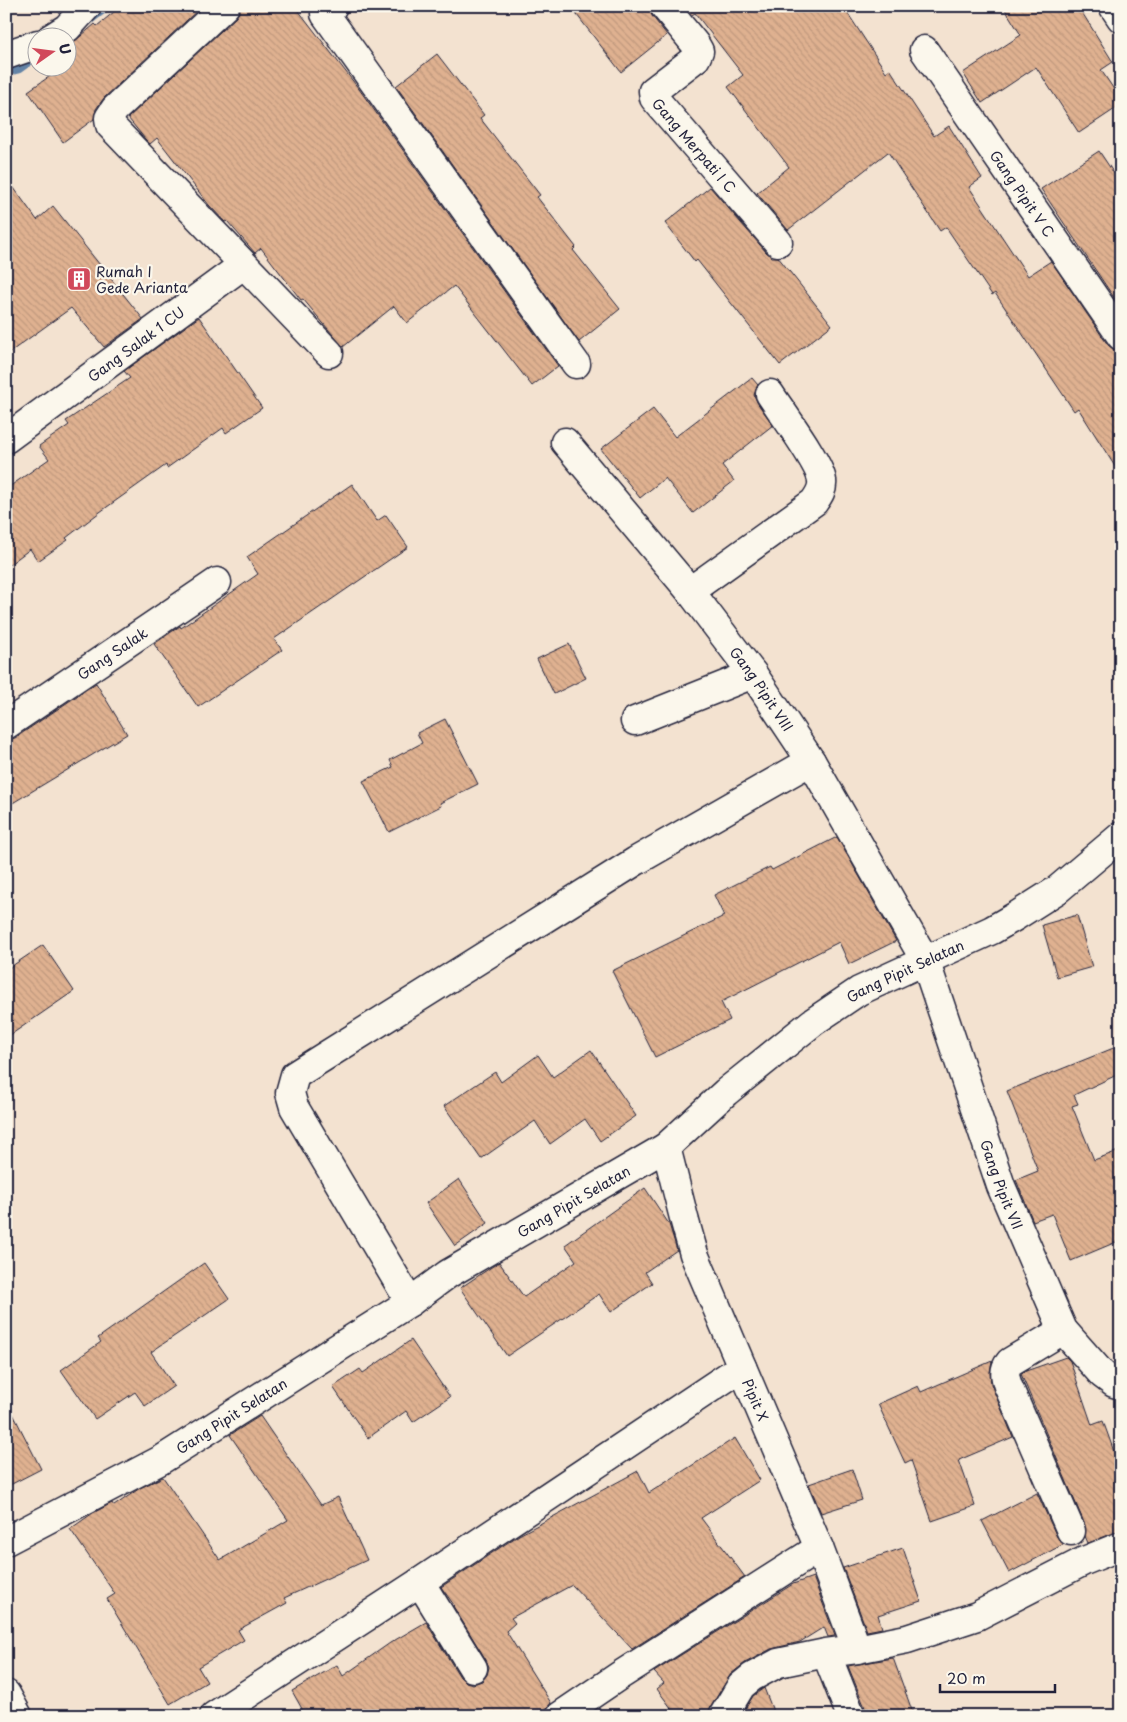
<svg xmlns="http://www.w3.org/2000/svg" width="1127" height="1722" viewBox="0 0 1127 1722" font-family="'Playpen Sans',sans-serif">
	<style>
		.lines { fill: none; stroke-linecap: round; stroke-linejoin: round }
		.stream { stroke: #6483a6; stroke-width: 11 }
		.building { fill: url(#building-back-hatch); stroke: #22223b }
		.minor-casing { stroke: #22223b; stroke-width: 31 }
		.minor { stroke: #fbf7ec; stroke-width: 28 }
		.labels { text-anchor: middle; dominant-baseline: central; stroke-width: 4.5; stroke-linejoin: round; paint-order: stroke }
		.street-label { font-size: 14px; fill: #22223b; stroke: #fbf7ec }
		.poi-label { font-size: 14px; fill: #22223b; stroke: #fbf7ec; text-anchor: start }
	</style>
	<defs>
		<pattern id="building-back-hatch" width="6" height="6" patternUnits="userSpaceOnUse" patternTransform="scale(1.25)"><rect width="6" height="6" fill="#dfb190"/><path d="M-1 5l2 2M0 0l6 6M5-1l2 2" fill="none" stroke="#bf987d"/></pattern>
	</defs>
	<rect width="100%" height="100%" fill="#f3e2d0"/>
	<filter id="ink" filterUnits="userSpaceOnUse"><feTurbulence type="fractalNoise" baseFrequency=".02" numOctaves="2"/><feDisplacementMap in="SourceGraphic" scale="10" xChannelSelector="R" yChannelSelector="G"/><feConvolveMatrix kernelMatrix="1 2 1 2 8 2 1 2 1" color-interpolation-filters="sRGB"/></filter>
	<g filter="url(#ink)">
		<g class="lines">
			<path class="stream" d="M 88,20 L 106,6
				M 6,71 L 18,68 L 36,55"/>
		</g>
		<path class="building" d="M 121,6 L 202,6 L 104,98 L 96,109 L 94,119 L 63,142 L 28,91 L 62,68 L 68,68 L 68,47 L 95,24 L 97,26 Z
			M 240,6 L 295,6 L 359,89 L 558,366 L 532,386 L 454,286 L 407,323 L 394,306 L 343,347 L 303,299 L 301,300 L 261,248 L 255,253 L 227,221 L 225,222 L 209,205 L 157,138 L 150,144 L 145,139 L 128,118 L 236,17 L 240,11 Z
			M 570,6 L 649,6 L 652,16 L 667,35 L 621,72 Z
			M 684,6 L 843,6 L 886,72 L 890,69 L 934,136 L 949,126 L 982,178 L 969,187 L 1028,276 L 1051,261 L 1108,345 L 1114,350 L 1121,351 L 1121,476 L 1078,408 L 1074,411 L 995,293 L 992,295 L 946,227 L 940,231 L 888,152 L 788,230 L 757,193 L 789,167 L 728,87 L 743,75 L 695,13 L 692,15 Z
			M 1003,6 L 1078,6 L 1113,62 L 1101,70 L 1121,100 L 1121,105 L 1079,133 L 1036,67 L 982,103 L 963,73 L 1021,35 Z
			M 437,54 L 484,115 L 480,118 L 540,195 L 537,197 L 576,247 L 573,250 L 620,309 L 579,342 L 396,86 Z
			M 1099,151 L 1121,184 L 1121,308 L 1041,189 Z
			M 6,177 L 37,220 L 53,206 L 143,319 L 104,347 L 71,308 L 6,355 Z
			M 710,187 L 766,252 L 772,257 L 778,257 L 832,325 L 780,365 L 697,260 L 695,262 L 665,223 Z
			M 199,317 L 262,408 L 226,433 L 223,428 L 167,468 L 166,465 L 100,512 L 66,538 L 68,540 L 38,561 L 30,549 L 6,567 L 6,489 L 49,459 L 39,446 L 69,425 L 66,421 L 130,378 L 124,371 Z
			M 752,378 L 758,385 L 754,395 L 757,402 L 773,425 L 722,465 L 734,481 L 693,513 L 665,478 L 640,498 L 601,449 L 653,409 L 675,437 Z
			M 352,484 L 377,521 L 386,515 L 408,547 L 274,639 L 282,650 L 198,707 L 154,644 L 180,626 L 181,628 L 258,574 L 247,557 Z
			M 569,644 L 586,678 L 554,694 L 537,659 Z
			M 96,683 L 127,734 L 6,807 L 6,740 L 15,738 Z
			M 445,719 L 478,784 L 440,803 L 441,806 L 389,832 L 363,781 L 393,767 L 390,760 L 422,743 L 417,733 Z
			M 837,837 L 896,941 L 849,964 L 839,942 L 721,1002 L 730,1020 L 655,1057 L 612,971 L 724,916 L 714,895 L 770,867 L 772,870 Z
			M 1077,915 L 1092,967 L 1057,977 L 1042,925 Z
			M 43,945 L 74,991 L 6,1038 L 6,970 Z
			M 1121,1045 L 1121,1073 L 1074,1095 L 1078,1104 L 1072,1106 L 1094,1160 L 1121,1150 L 1121,1240 L 1071,1261 L 1052,1214 L 1033,1221 L 1016,1180 L 1038,1171 L 1007,1091 Z
			M 591,1050 L 636,1116 L 600,1141 L 585,1119 L 550,1144 L 535,1121 L 481,1159 L 444,1106 L 495,1072 L 501,1082 L 538,1055 L 553,1077 Z
			M 459,1179 L 488,1223 L 455,1246 L 426,1203 Z
			M 645,1188 L 669,1224 L 677,1250 L 645,1272 L 652,1283 L 611,1312 L 599,1294 L 507,1356 L 460,1288 L 499,1262 L 524,1297 L 576,1261 L 565,1245 Z
			M 204,1263 L 229,1299 L 151,1352 L 174,1386 L 145,1406 L 135,1392 L 95,1419 L 61,1370 L 101,1342 L 98,1338 Z
			M 411,1340 L 450,1397 L 413,1422 L 406,1411 L 368,1438 L 333,1387 L 360,1369 L 363,1373 Z
			M 1066,1357 L 1070,1361 L 1092,1425 L 1103,1421 L 1121,1471 L 1121,1531 L 1088,1543 L 1085,1536 L 1085,1525 L 1021,1374 L 1023,1372 Z
			M 992,1361 L 990,1372 L 991,1384 L 1013,1437 L 959,1460 L 975,1506 L 932,1521 L 911,1460 L 905,1463 L 878,1404 L 918,1386 L 921,1392 Z
			M 6,1400 L 41,1469 L 6,1487 Z
			M 260,1416 L 321,1505 L 338,1497 L 367,1560 L 284,1598 L 287,1603 L 238,1630 L 244,1640 L 198,1667 L 207,1682 L 170,1704 L 107,1599 L 115,1594 L 70,1529 L 93,1513 L 112,1503 L 114,1506 L 140,1488 L 163,1477 L 220,1560 L 288,1520 L 230,1435 Z
			M 735,1438 L 760,1480 L 701,1518 L 745,1577 L 632,1649 L 572,1585 L 511,1618 L 515,1623 L 506,1631 L 551,1703 L 546,1709 L 545,1716 L 306,1716 L 292,1691 L 337,1665 L 343,1676 L 390,1643 L 426,1622 L 460,1677 L 466,1682 L 473,1684 L 482,1681 L 487,1675 L 489,1667 L 486,1660 L 453,1606 L 454,1605 L 441,1587 L 519,1535 L 638,1471 L 649,1493 Z
			M 852,1469 L 862,1500 L 821,1513 L 809,1484 Z
			M 1037,1493 L 1057,1537 L 1064,1544 L 1009,1573 L 982,1521 Z
			M 903,1548 L 921,1601 L 878,1615 L 882,1628 L 867,1631 L 843,1568 Z
			M 813,1577 L 835,1636 L 828,1637 L 824,1627 L 800,1642 L 771,1649 L 745,1663 L 731,1674 L 710,1708 L 707,1716 L 677,1716 L 657,1689 L 664,1683 L 654,1672 L 793,1584 Z
			M 893,1658 L 914,1716 L 866,1716 L 866,1710 L 848,1666 Z
			M 764,1688 L 775,1716 L 741,1716 L 753,1696 Z"/>
		<g class="lines">
			<defs>
				<g id="minor">
					<path d="M 225,6 L 115,109 L 109,118 L 110,125 L 329,353"/>
					<path d="M 333,6 L 325,14 L 576,364"/>
					<path id="s1" d="M 664,6 L 695,44 L 699,51 L 696,58 L 653,91 L 654,98 L 778,242"/>
					<path d="M 1113,6 L 1121,18"/>
					<path d="M 51,38 L 67,28 L 87,6"/>
					<path id="s2" d="M 924,50 L 1121,336"/>
					<path d="M 6,55 L 38,44"/>
					<path id="s3" d="M 6,439 L 243,265"/>
					<path id="s4" d="M 565,442 L 690,591 L 753,674 L 811,761 L 925,960 L 1001,1186 L 1063,1330 L 1102,1374 L 1114,1383 L 1121,1385"/>
					<path d="M 690,591 L 814,502 C 819,495 823,489 822,481 C 821,465 781,411 770,394"/>
					<path d="M 635,721 L 753,674"/>
					<path id="s5" d="M 6,725 L 217,582"/>
					<path id="s6" d="M 666,1147 L 685,1222 L 694,1254 L 819,1548 L 857,1649"/>
					<path d="M 410,1302 L 294,1107 L 290,1093 L 295,1075 L 636,861 L 811,761"/>
					<path d="M 1063,1330 L 1010,1362 C 1003,1370 1005,1377 1008,1386 L 1071,1531"/>
					<path id="s7" d="M 6,1541 L 161,1460 L 410,1302 L 448,1274 L 666,1147 L 726,1092 L 813,1022 L 859,991 L 992,930 L 1016,916 L 1057,890 L 1121,836"/>
					<path d="M 420,1582 L 473,1668"/>
					<path d="M 826,1653 L 851,1716"/>
					<path d="M 6,1694 L 18,1716"/>
					<path d="M 214,1716 L 420,1582 L 742,1367"/>
					<path d="M 560,1716 L 619,1676 L 819,1548"/>
					<path d="M 723,1716 L 741,1686 L 752,1677 L 778,1663 L 826,1653 L 857,1649 L 907,1639 L 977,1616 L 1084,1561 L 1121,1546"/>
				</g>
			</defs>
			<use href="#minor" class="minor-casing"/>
			<use href="#minor" class="minor"/>
		</g>
	</g>
	<defs>
		<symbol id="building-square" viewBox="-11 -11 22 22"><rect x="-9" y="-9" width="18" height="18" rx="4" fill="#d1495b" stroke="#fbf7ec"/><path d="M-4-6H4V6H1V3H-1V6H-4ZM-2.5-4.3h1.7v1.8h-1.7ZM.8-4.3h1.7v1.8H.8ZM-2.5-1h1.7V.8h-1.7ZM.8-1h1.7V.8H.8Z" fill="#fff"/></symbol>
	</defs>
	<g fill-rule="evenodd">
		<use href="#building-square" x="65" y="265" width="28" height="28"/>
	</g>
	<g class="labels">
		<g class="street-label">
			<text stroke="none"><textPath href="#s1" startOffset="188">Gang Merpati I C</textPath></text>
			<text stroke="none"><textPath href="#s2" startOffset="174">Gang Pipit V C</textPath></text>
			<text stroke="none"><textPath href="#s3" startOffset="161">Gang Salak 1 CU</textPath></text>
			<text stroke="none"><textPath href="#s5" startOffset="128">Gang Salak</textPath></text>
			<text stroke="none"><textPath href="#s4" startOffset="316">Gang Pipit VIII</textPath></text>
			<text stroke="none"><textPath href="#s7" startOffset="1068">Gang Pipit Selatan</textPath></text>
			<text stroke="none"><textPath href="#s4" startOffset="870">Gang Pipit VII</textPath></text>
			<text stroke="none"><textPath href="#s7" startOffset="662">Gang Pipit Selatan</textPath></text>
			<text stroke="none"><textPath href="#s6" startOffset="269">Pipit X</textPath></text>
			<text stroke="none"><textPath href="#s7" startOffset="258">Gang Pipit Selatan</textPath></text>
		</g>
		<g class="poi-label">
			<text x="96" y="271">Rumah I<tspan x="96" dy="16">Gede Arianta</tspan></text>
		</g>
	</g>
	<rect width="1127" height="1722" fill="none" stroke="#fbf7ec" stroke-width="25"/>
	<rect x="12" y="12" width="1102" height="1697" fill="none" stroke="#22223b" stroke-width="2" filter="url(#ink)"/>
	<g transform="translate(52 52) rotate(76)"><circle r="24" fill="#fbf7ec" stroke="#a4a2a5"/>
	<path d="M0-4L9 19L0 12L-9 19Z" fill="#d1495b"/>
	<text y="-8" font-size="14" font-weight="bold" text-anchor="middle" fill="#22223b">U</text>
	</g>
	<path d="M940 1684v8h115v-8" fill="none" stroke="#22223b" stroke-width="2.5"/>
	<text x="947" y="1684" font-size="15" fill="#22223b" stroke="#fbf7ec" stroke-width="4" paint-order="stroke">20 m</text>
</svg>
